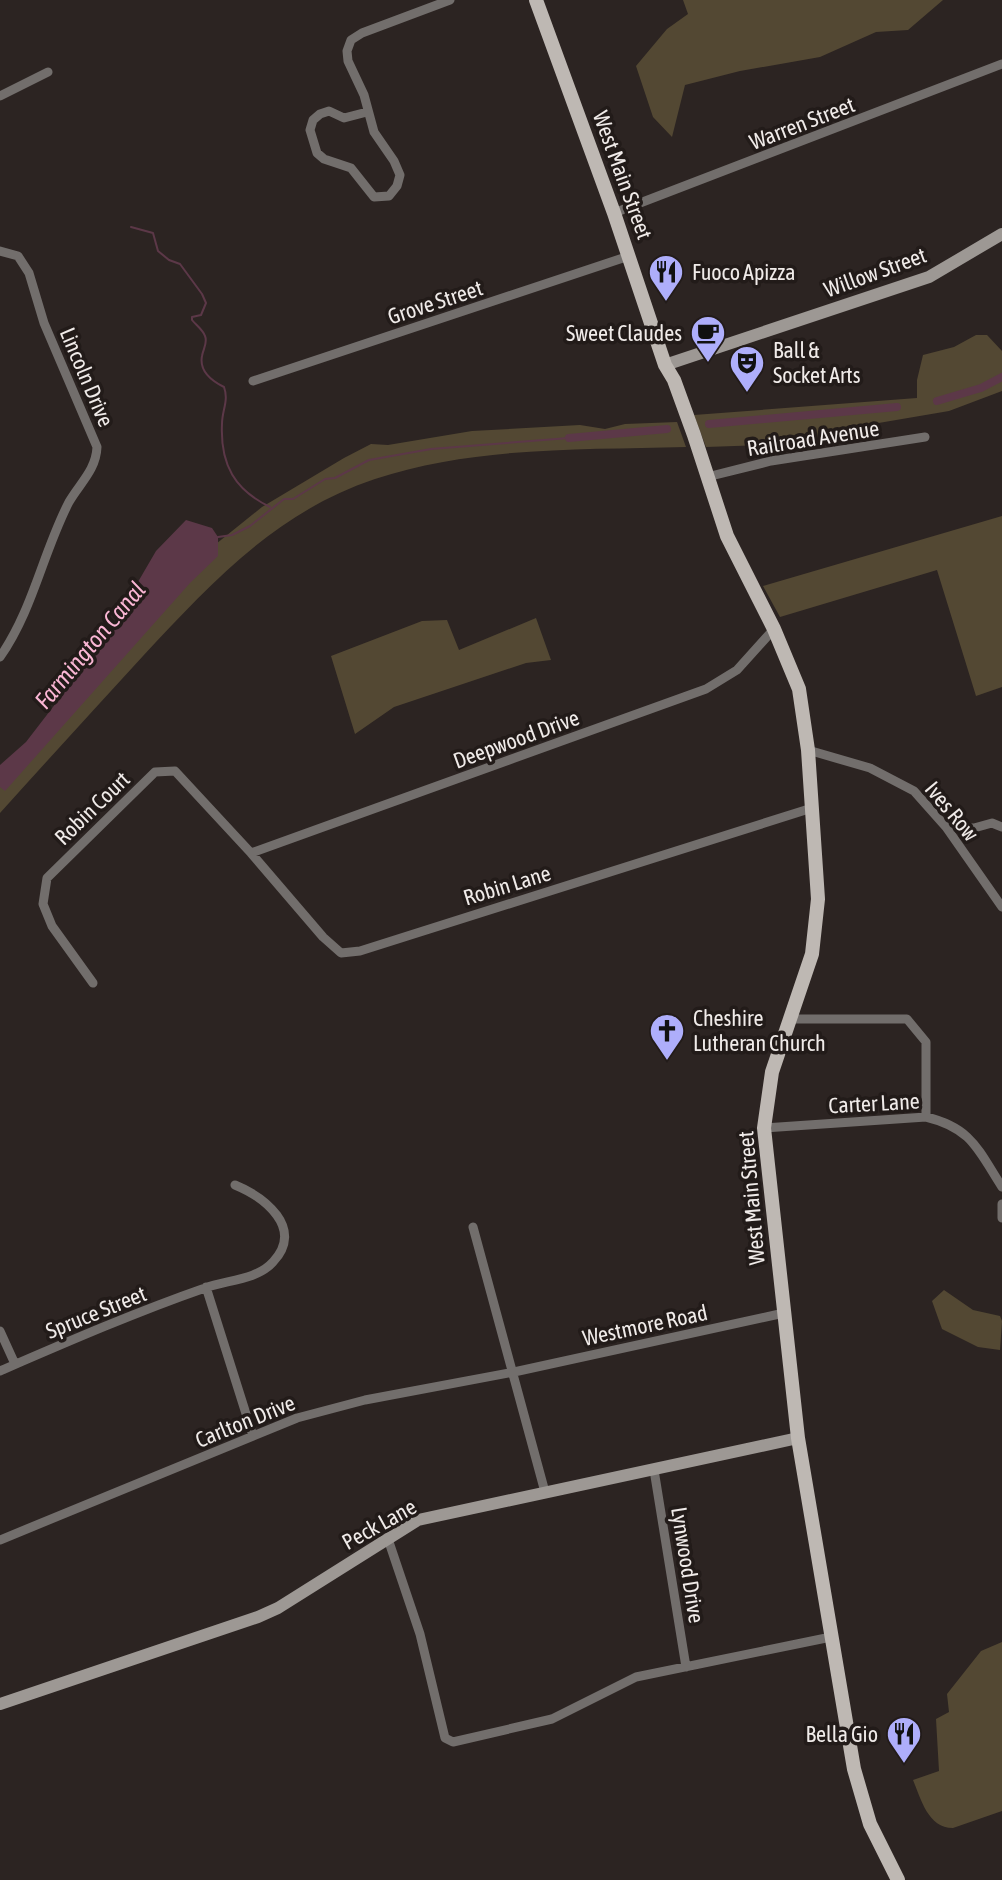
<svg xmlns="http://www.w3.org/2000/svg" width="1002" height="1880" viewBox="0 0 1002 1880" font-family="'Asap Condensed',sans-serif">
	<style>
		.green { fill: #534833 }
		.water { fill: #5c3848 }
		.lines { fill: none; stroke-linecap: round; stroke-linejoin: round }
		.stream { stroke: #5c3848; stroke-width: 2 }
		.canal { stroke: #5c3848; stroke-width: 8 }
		.street { stroke: #726e6c; stroke-width: 9 }
		.secondary { stroke: #9d9894; stroke-width: 12 }
		.primary { stroke: #beb8b3; stroke-width: 14 }
		.labels { text-anchor: middle; dominant-baseline: central; stroke-width: 7; stroke-linejoin: round; paint-order: stroke }
		.street-label { font-size: 22px; fill: #f0ebe9; stroke: #221b19 }
		.poi-label { font-size: 22px; fill: #f0ebe9; stroke: #221b19; text-anchor: start }
		.water-label { font-size: 24px; font-style: italic; fill: #fab6d4; stroke: #221b19 }
	</style>
	<rect width="100%" height="100%" fill="#2c2422"/>
	<path class="green" d="M 683,0 L 943,0 L 908,30 L 876,32 L 820,57 L 740,71 L 685,85 L 672,137 L 653,117 L 636,66 L 667,29 L 688,14 Z
		M 976,335 L 987,335 L 1002,351 L 1002,391 L 949,411 L 861,426 L 852,442 L 706,447 L 694,415 L 917,398 L 917,380 L 923,355 L 954,347 Z
		M 677,422 L 686,447 C 582,450 475,446 375,479 C 276,512 211,583 143,656 C 95,708 47,761 0,813 L 0,777 L 206,552 L 262,507 L 344,458 L 371,444 L 388,445 L 472,431 L 580,425 L 605,429 L 625,424 Z
		M 1002,516 L 1002,687 L 976,696 L 937,570 L 780,617 L 763,586 Z
		M 536,618 L 551,660 L 526,663 L 394,707 L 355,734 L 331,656 L 422,621 L 447,620 L 459,650 Z
		M 944,1290 L 973,1310 L 1000,1316 L 1002,1321 L 1000,1350 L 978,1347 L 942,1329 L 932,1301 Z
		M 1002,1642 L 1002,1811 L 953,1828 C 928,1828 921,1799 913,1780 L 939,1771 L 936,1719 L 949,1712 L 947,1694 L 981,1651 Z"/>
	<path class="water" d="M 186,520 L 212,528 L 218,537 L 218,556 L 190,583 L 5,791 L 0,787 L 0,765 L 26,742 L 103,642 L 156,551 Z"/>
	<g class="lines">
		<path class="stream" d="M 131,227 L 153,233 L 158,251 L 169,260 L 180,264 L 202,294 L 206,303 L 201,315 L 192,317 L 192,320 C 196,325 203,330 205,336 C 208,343 203,349 202,356 C 199,371 212,381 224,387 C 229,401 222,410 222,424 C 220,465 235,490 270,507
			M 218,537 L 232,535 L 250,526 L 284,499 L 293,499 L 325,479 L 335,478 L 369,460 L 431,449 L 569,438"/>
		<path class="canal" d="M 937,401 L 981,388 L 1002,377
			M 709,424 L 897,407
			M 569,438 L 667,429"/>
		<path class="street" d="M 0,96 L 48,72
			M 367,112 L 344,118 L 329,111 L 320,114 L 313,120 L 310,130 L 317,153 L 324,159 L 351,168 L 374,197 L 389,196 L 397,186 L 400,175 L 394,161 L 374,132 L 364,95 L 348,61 L 347,51 L 351,40 L 362,33 L 450,0
			M 614,213 L 1002,64
			M 0,251 L 18,256 L 29,273 L 44,323 L 97,447 C 96,470 80,483 69,502 C 43,552 33,610 0,657
			M 253,381 L 629,256
			M 707,477 L 771,461 L 925,437
			M 808,750 L 870,768 L 914,791 L 946,827 L 1002,907
			M 946,827 L 974,828 L 992,823 L 1002,827
			M 251,853 L 706,689 L 737,670 L 774,629
			M 93,983 L 52,926 L 43,904 L 47,878 L 155,772 L 175,771 L 251,853 L 323,937 L 341,953 L 360,951 L 812,808
			M 791,1019 L 907,1019 L 926,1042 L 926,1117
			M 764,1128 L 926,1117 C 972,1128 978,1150 1002,1187
			M 1002,1204 L 1002,1218
			M 473,1227 L 545,1492
			M 206,1287 L 253,1436
			M 0,1331 L 15,1364
			M 0,1371 C 67,1342 136,1312 205,1288 C 227,1280 257,1280 273,1262 C 305,1228 264,1197 235,1185
			M 654,1470 L 686,1667
			M 388,1539 L 420,1634 L 445,1738 L 453,1742 L 552,1719 L 636,1677 L 831,1637
			M 0,1540 L 297,1418 L 365,1400 L 514,1372 L 784,1313"/>
		<path class="secondary" d="M 665,365 L 929,277 L 1002,234
			M 0,1704 L 258,1617 L 278,1608 L 418,1520 L 798,1438"/>
		<path class="primary" d="M 536,0 L 614,213 L 665,365 L 674,380 L 694,435 L 727,536 L 774,629 L 799,689 L 808,750 L 818,899 L 812,954 L 772,1072 L 764,1128 L 798,1438 L 854,1769 L 870,1824 L 898,1880"/>
	</g>
	<defs>
		<symbol id="restaurant-pin" viewBox="-11 -11 22 30"><path d="M0 17L-7.5 6A9.5 9.5 0 1 1 7.5 6Z" fill="#aeaefb" stroke="#221b19"/><path d="M-5-6h1v4h1v-4h1v4h1v-4h1v5L-1.5 .5V6h-2V.5L-5-1ZM5-6V6H3V1.5H1.5Q1.5-4 5-6Z" fill="#111"/></symbol>
		<symbol id="cafe-pin" viewBox="-11 -11 22 30"><path d="M0 17L-7.5 6A9.5 9.5 0 1 1 7.5 6Z" fill="#aeaefb" stroke="#221b19"/><path d="M-5.5-4.5H6V0H3Q3 3.5 0 3.5H-2.5Q-5.5 3.5-5.5 0ZM3-3.2v2h1.7v-2ZM-6 4.5H4V6H-6Z" fill="#111"/></symbol>
		<symbol id="theatre-pin" viewBox="-11 -11 22 30"><path d="M0 17L-7.5 6A9.5 9.5 0 1 1 7.5 6Z" fill="#aeaefb" stroke="#221b19"/><path d="M-5-5.5Q0-4 5-5.5V0Q5 5 0 6Q-5 5-5 0ZM-3.3-2.5H-1v1.5H-3.3ZM1-2.5H3.3v1.5H1ZM-2.8 1Q0 5.5 2.8 1Z" fill="#111"/></symbol>
		<symbol id="church-pin" viewBox="-11 -11 22 30"><path d="M0 17L-7.5 6A9.5 9.5 0 1 1 7.5 6Z" fill="#aeaefb" stroke="#221b19"/><path d="M-1.2-6h2.4v3.5h3.3v2.4h-3.3V6h-2.4V-.1h-3.3v-2.4h3.3Z" fill="#111"/></symbol>
	</defs>
	<g fill-rule="evenodd">
		<use href="#restaurant-pin" x="646" y="252" width="40" height="54"/>
		<use href="#cafe-pin" x="688" y="313" width="40" height="54"/>
		<use href="#theatre-pin" x="727" y="343" width="40" height="54"/>
		<use href="#church-pin" x="647" y="1011" width="40" height="54"/>
		<use href="#restaurant-pin" x="884" y="1714" width="40" height="54"/>
	</g>
	<g class="labels">
		<g class="street-label">
			<text transform="translate(802 123) rotate(-21)">Warren Street</text>
			<text transform="translate(623 175) rotate(70)">West Main Street</text>
			<text transform="translate(875 272) rotate(-20)">Willow Street</text>
			<text transform="translate(435 302) rotate(-18)">Grove Street</text>
			<text transform="translate(87 377) rotate(67)">Lincoln Drive</text>
			<text transform="translate(813 438) rotate(-9)">Railroad Avenue</text>
			<text transform="translate(516 739) rotate(-20)">Deepwood Drive</text>
			<text transform="translate(92 808) rotate(-44)">Robin Court</text>
			<text transform="translate(952 811) rotate(50)">Ives Row</text>
			<text transform="translate(507 885) rotate(-17)">Robin Lane</text>
			<text transform="translate(874 1103) rotate(-3)">Carter Lane</text>
			<text transform="translate(751 1198) rotate(-95)">West Main Street</text>
			<text transform="translate(96 1312) rotate(-22)">Spruce Street</text>
			<text transform="translate(645 1325) rotate(-12)">Westmore Road</text>
			<text transform="translate(245 1421) rotate(-22)">Carlton Drive</text>
			<text transform="translate(379 1524) rotate(-29)">Peck Lane</text>
			<text transform="translate(688 1565) rotate(81)">Lynwood Drive</text>
		</g>
		<g class="poi-label">
			<text x="692" y="272">Fuoco Apizza</text>
			<text x="682" y="333" text-anchor="end">Sweet Claudes</text>
			<text x="773" y="350">Ball &amp;<tspan x="773" dy="25">Socket Arts</tspan></text>
			<text x="693" y="1018">Cheshire<tspan x="693" dy="25">Lutheran Church</tspan></text>
			<text x="878" y="1734" text-anchor="end">Bella Gio</text>
		</g>
		<g class="water-label">
			<text transform="translate(90 645) rotate(-50)">Farmington Canal</text>
		</g>
	</g>
</svg>
